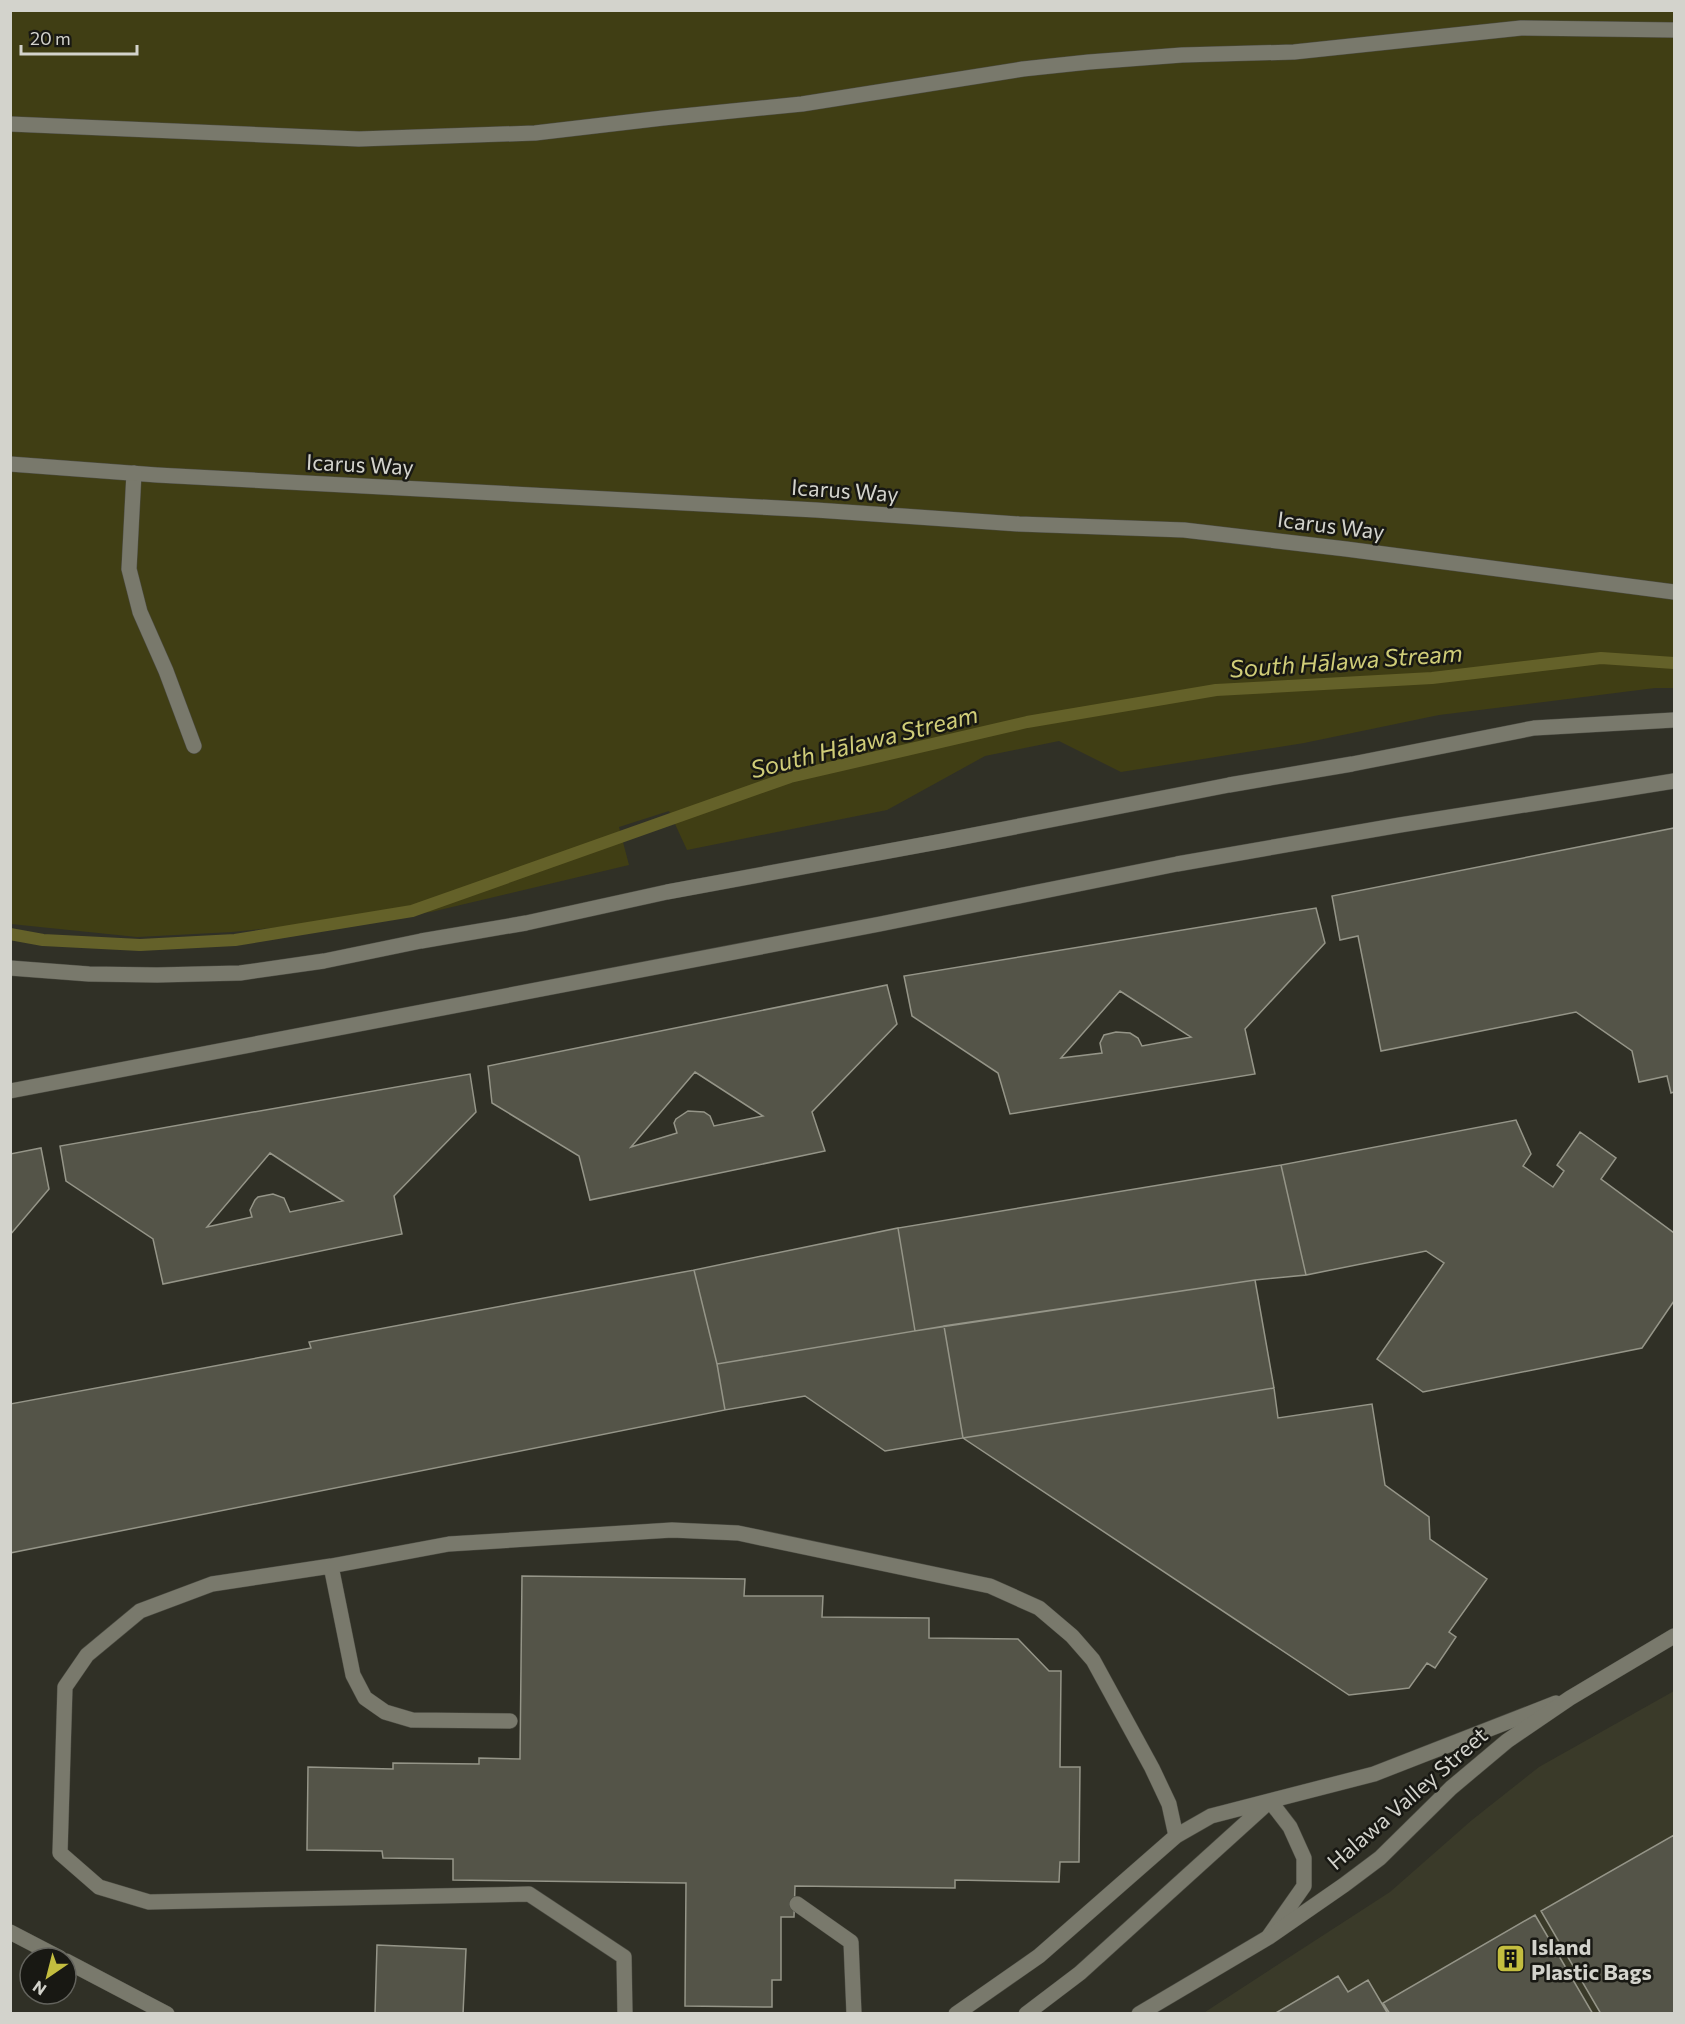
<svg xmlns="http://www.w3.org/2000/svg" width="1685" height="2024" viewBox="0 0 1685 2024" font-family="Commissioner,sans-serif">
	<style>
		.built { fill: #3a3a29 }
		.green { fill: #403e14 }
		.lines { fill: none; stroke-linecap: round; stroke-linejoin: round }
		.stream { stroke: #646129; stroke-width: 12 }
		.building { fill: #545448; stroke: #959588; stroke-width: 1.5; fill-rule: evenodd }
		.lane-casing { stroke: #4c4c43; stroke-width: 16 }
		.street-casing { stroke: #4c4c43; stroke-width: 16 }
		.lane { stroke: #79796c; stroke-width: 15 }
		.street { stroke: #79796c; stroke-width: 15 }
		.labels { text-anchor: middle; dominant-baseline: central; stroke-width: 5; stroke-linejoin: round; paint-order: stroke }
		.street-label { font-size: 22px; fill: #d3d3cc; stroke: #181813 }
		.poi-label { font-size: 22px; font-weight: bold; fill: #d3d3cc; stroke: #181813; text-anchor: start }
		.water-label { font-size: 24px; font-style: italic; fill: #d0cd78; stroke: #181813 }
	</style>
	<rect width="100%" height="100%" fill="#303026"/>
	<path class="built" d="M 1674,1691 L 1674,2013 L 1202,2014 L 1390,1892 L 1472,1820 L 1539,1767 Z"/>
	<path class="green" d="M 11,11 L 1674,11 L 1674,688 L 1655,688 L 1439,715 L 1304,743 L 1121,772 L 1059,741 L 985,756 L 887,810 L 687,850 L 669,811 L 619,827 L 629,865 L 431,912 L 232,932 L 137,937 L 11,924 Z"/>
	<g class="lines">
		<path class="stream" d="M 10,934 L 43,940 L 140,945 L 235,940 L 412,911 L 790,777 L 1027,722 L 1216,690 L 1432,678 L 1601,658 L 1674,663"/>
	</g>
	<path class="building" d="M 1674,828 L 1674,1092 L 1671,1093 L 1667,1076 L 1639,1082 L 1632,1051 L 1576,1012 L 1381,1051 L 1358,936 L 1340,940 L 1332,896 Z
		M 1316,908 L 1325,943 L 1245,1029 L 1255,1074 L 1010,1114 L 998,1073 L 912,1016 L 904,976 ZM 1120,991 L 1191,1037 L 1142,1046 L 1138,1038 L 1130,1033 L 1116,1032 L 1104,1035 L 1100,1043 L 1102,1053 L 1061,1058 Z
		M 887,985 L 897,1024 L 812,1112 L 825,1151 L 590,1200 L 579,1156 L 492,1103 L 488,1066 ZM 695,1072 L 763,1116 L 714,1126 L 710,1116 L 704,1112 L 688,1111 L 676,1119 L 674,1123 L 677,1133 L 631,1147 Z
		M 470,1074 L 476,1112 L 394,1196 L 402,1234 L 163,1284 L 153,1239 L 66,1181 L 60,1146 ZM 270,1153 L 343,1201 L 290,1212 L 284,1198 L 273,1194 L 258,1197 L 255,1200 L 250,1210 L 252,1217 L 207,1227 Z
		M 1516,1120 L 1531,1154 L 1523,1166 L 1553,1187 L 1564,1171 L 1557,1165 L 1580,1132 L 1616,1158 L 1601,1179 L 1674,1233 L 1674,1301 L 1642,1348 L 1423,1392 L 1377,1359 L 1444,1263 L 1426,1251 L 1306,1275 L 1281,1165 Z
		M 41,1148 L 49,1189 L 10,1235 L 10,1154 Z
		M 1281,1165 L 1306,1275 L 1255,1280 L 915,1331 L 898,1228 Z
		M 898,1228 L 915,1331 L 717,1364 L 694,1270 Z
		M 694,1270 L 717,1364 L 725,1410 L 10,1553 L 10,1404 L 311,1348 L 309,1342 Z
		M 1255,1280 L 1274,1388 L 963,1438 L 944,1326 Z
		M 944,1326 L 963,1438 L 885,1451 L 805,1396 L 725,1410 L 717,1364 Z
		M 1274,1388 L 1278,1418 L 1372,1404 L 1385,1485 L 1429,1517 L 1430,1539 L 1487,1579 L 1449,1632 L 1456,1637 L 1435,1668 L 1427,1663 L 1409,1688 L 1349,1695 L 963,1438 Z
		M 522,1576 L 745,1579 L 744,1596 L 823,1596 L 822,1617 L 929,1618 L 929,1638 L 1018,1639 L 1049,1671 L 1061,1671 L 1060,1767 L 1080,1767 L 1079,1862 L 1060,1862 L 1059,1882 L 955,1880 L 955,1888 L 795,1886 L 794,1917 L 781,1917 L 781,1980 L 772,1980 L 772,2007 L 685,2006 L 686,1883 L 453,1880 L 453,1859 L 383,1858 L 382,1851 L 307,1850 L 308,1767 L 393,1769 L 393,1763 L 479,1764 L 479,1758 L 520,1759 Z
		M 1674,1835 L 1674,2014 L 1601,2014 L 1541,1911 Z
		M 1535,1915 L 1593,2014 L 1390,2014 L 1383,2003 Z
		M 377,1945 L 466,1949 L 463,2014 L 375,2014 Z
		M 1338,1976 L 1348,1992 L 1368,1980 L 1388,2014 L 1274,2014 Z"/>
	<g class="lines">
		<defs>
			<path id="lane" d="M 10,124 L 359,139 L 535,133 L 663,118 L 802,104 L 1023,69 L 1089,62 L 1182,55 L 1294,52 L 1521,28 L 1674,30
				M 134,473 L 129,569 L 140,612 L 166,671 L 194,746
				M 10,968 L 89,974 L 157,975 L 240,973 L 324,961 L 421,941 L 526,923 L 667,892 L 943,841 L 1229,785 L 1352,764 L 1534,728 L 1674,720
				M 10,1091 L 880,924 L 1177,864 L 1400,825 L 1674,781
				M 331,1566 L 353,1675 L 365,1698 L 385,1712 L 412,1720 L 510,1721
				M 797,1904 L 851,1942 L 854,2014
				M 10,1932 L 60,1958
				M 66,1961 L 167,2014
				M 625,2014 L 624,1957 L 529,1894 L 149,1902 L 99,1887 L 60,1853 L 65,1687 L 87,1655 L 140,1611 L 212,1584 L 331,1566 L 449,1544 L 672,1530 L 738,1533 L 990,1586 L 1039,1608 L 1072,1636 L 1093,1660 L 1152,1768 L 1169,1804 L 1176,1836
				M 956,2014 L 1039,1956 L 1176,1836 L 1211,1816 L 1374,1774 L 1556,1703
				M 1026,2014 L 1080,1973 L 1270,1801 L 1290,1827 L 1304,1858 L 1304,1886 L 1269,1936"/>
			<path id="street" d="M 10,464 L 157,475 L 816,510 L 1019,524 L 1184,530 L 1346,549 L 1674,592
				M 1139,2014 L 1269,1937 L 1344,1885 L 1380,1858 L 1451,1788 L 1507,1741 L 1570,1698 L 1674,1636"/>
		</defs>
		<use href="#lane" class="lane-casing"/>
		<use href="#street" class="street-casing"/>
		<use href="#lane" class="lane"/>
		<use href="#street" class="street"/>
	</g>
	<defs>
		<symbol id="building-square" viewBox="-11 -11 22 22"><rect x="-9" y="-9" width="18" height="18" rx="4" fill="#c3bd3f" stroke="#181813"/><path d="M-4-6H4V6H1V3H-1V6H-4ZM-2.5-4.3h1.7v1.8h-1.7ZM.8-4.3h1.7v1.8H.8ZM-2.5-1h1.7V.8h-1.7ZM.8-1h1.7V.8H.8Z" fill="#111"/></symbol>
	</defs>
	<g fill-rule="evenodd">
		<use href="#building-square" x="1494" y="1942" width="33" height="33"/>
	</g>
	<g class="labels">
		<g class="street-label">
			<text transform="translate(360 464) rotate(3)">Icarus Way</text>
			<text transform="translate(845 490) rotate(4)">Icarus Way</text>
			<text transform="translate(1331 525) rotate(7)">Icarus Way</text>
			<text transform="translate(1407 1798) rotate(-41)">Halawa Valley Street</text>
		</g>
		<g class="poi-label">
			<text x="1531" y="1946">Island<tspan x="1531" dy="25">Plastic Bags</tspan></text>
		</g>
		<g class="water-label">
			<text transform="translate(1346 660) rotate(-4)">South Hālawa Stream</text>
			<text transform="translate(864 741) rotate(-14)">South Hālawa Stream</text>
		</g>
	</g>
	<rect width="1685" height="2024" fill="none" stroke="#d3d3cc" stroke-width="24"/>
	<g transform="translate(48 1976) rotate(215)"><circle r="28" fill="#181813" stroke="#63635d" stroke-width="1.5"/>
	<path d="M0-4.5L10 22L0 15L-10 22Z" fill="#c3bd3f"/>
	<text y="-9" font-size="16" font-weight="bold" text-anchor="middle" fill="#d3d3cc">N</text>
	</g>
	<path d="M21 45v9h116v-9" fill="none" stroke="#d3d3cc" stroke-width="3"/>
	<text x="30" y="45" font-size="18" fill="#d3d3cc" stroke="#181813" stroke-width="4.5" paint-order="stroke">20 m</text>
</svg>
